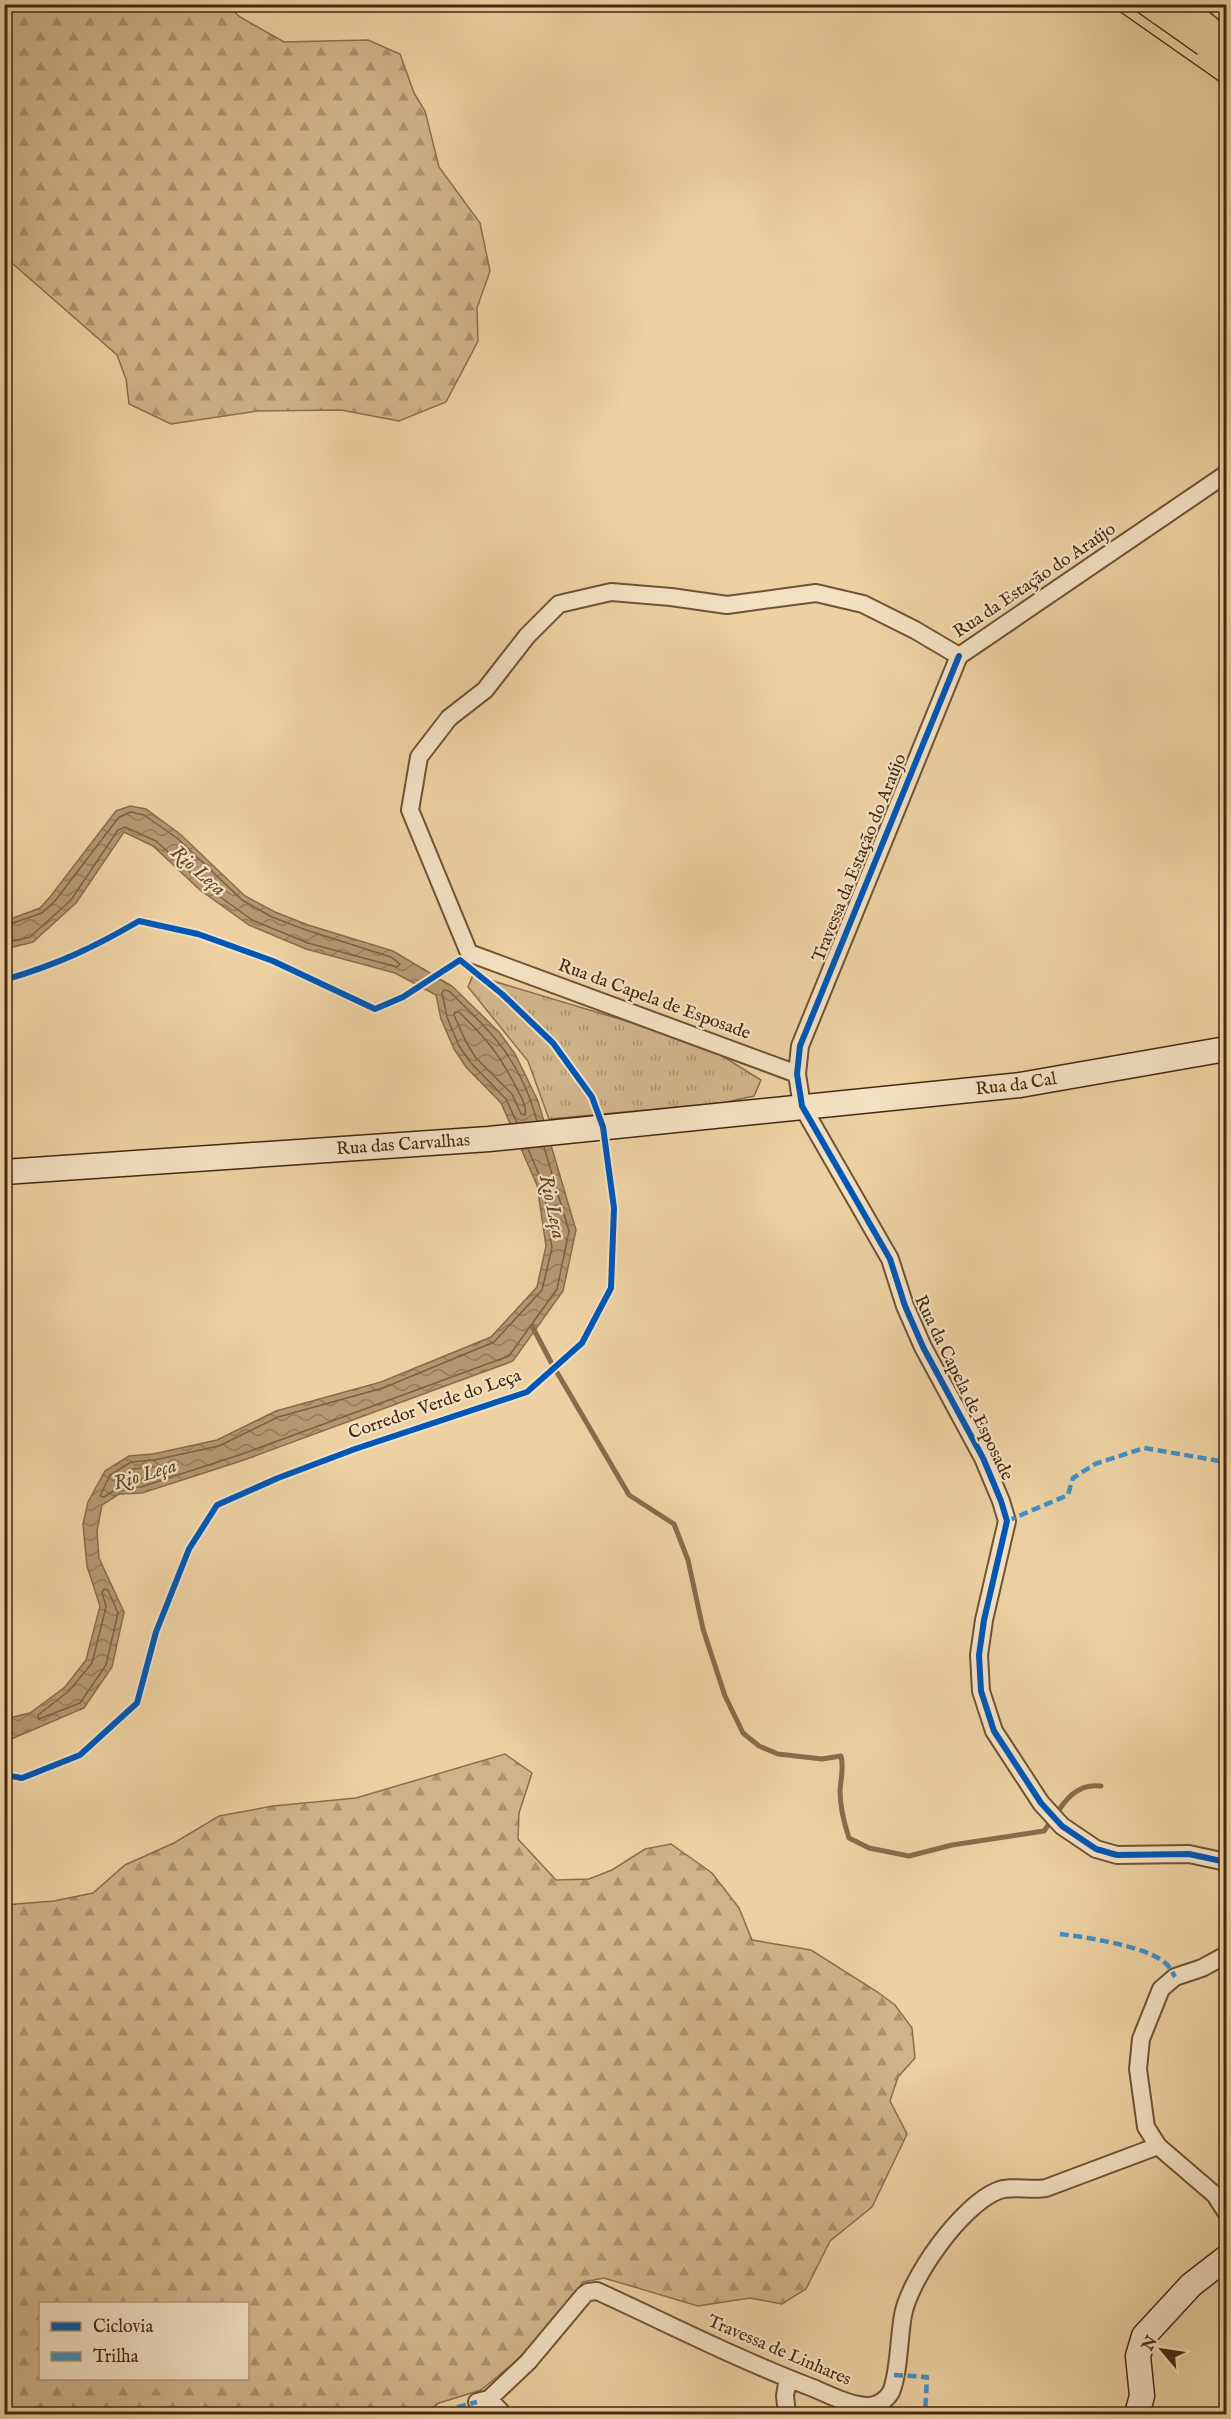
<svg xmlns="http://www.w3.org/2000/svg" width="1231" height="2419" viewBox="0 0 1231 2419" font-family="'IM FELL English',serif">
	<style>
		.grass { fill: url(#grass-tufts); stroke: #8a6e4c; stroke-width: 1.5 }
		.forest { fill: url(#forest-firs); stroke: #8a6e4c; stroke-width: 1.5; fill-rule: evenodd }
		.water { fill: url(#water-waves); stroke: #886c49; stroke-width: 1.5 }
		.lines { fill: none; stroke-linecap: round; stroke-linejoin: round }
		.shore { stroke: #7c603f; stroke-width: 1.5 }
		.stream { stroke: #886c49; stroke-width: 5 }
		.street-casing { stroke: #6f5333; stroke-width: 20 }
		.secondary-casing { stroke: #45290e; stroke-width: 27 }
		.street { stroke: #f3e1c3; stroke-width: 16 }
		.secondary { stroke: #f3e1c3; stroke-width: 24 }
		.tram { stroke: #45290e; stroke-width: 1.5 }
		.quiet { stroke: #408fc7; stroke-width: 4.5; stroke-dasharray: 9 4.5; stroke-linecap: butt }
		.cycleway-casing { stroke: #f3e1c3; stroke-width: 10 }
		.cycleway { stroke: #0057b8; stroke-width: 6 }
		.labels { text-anchor: middle; dominant-baseline: central; stroke-width: 4.5; stroke-linejoin: round; paint-order: stroke }
		.street-label { font-size: 18px; fill: #45290e; stroke: #f3e1c3 }
		.water-label { font-size: 20px; font-style: italic; fill: #614526; stroke: #f3e1c3 }
	</style>
	<defs>
		<pattern id="grass-tufts" width="24" height="20" patternUnits="userSpaceOnUse" patternTransform="scale(1.5)"><rect width="24" height="20" fill="#d0b489"/><path d="M3 7l-1-3M5 7V3M7 7l1-3M15 17l-1-3M17 17v-4M19 17l1-3" fill="none" stroke="#ab926e"/></pattern>
		<pattern id="forest-firs" width="22" height="20" patternUnits="userSpaceOnUse" patternTransform="scale(1.5)"><rect width="22" height="20" fill="#d0b489"/><path d="M5 1l3.5 6h-7zM16 11l3.5 6h-7z" fill="#ab926e"/></pattern>
		<pattern id="water-waves" width="16" height="10" patternUnits="userSpaceOnUse" patternTransform="scale(1.5)"><rect width="16" height="10" fill="#b49870"/><path d="M0 5q4-4 8 0t8 0" fill="none" stroke="#947c5a"/></pattern>
	</defs>
	<rect width="100%" height="100%" fill="#edd1a2"/>
	<filter id="stains"><feTurbulence type="fractalNoise" baseFrequency=".00333" numOctaves="4"/><feColorMatrix values="0 0 0 0 .2 0 0 0 0 .09 0 0 0 0 .02 0 0 0 .5 -.17"/></filter>
	<radialGradient id="worn" r=".72"><stop offset=".6" stop-color="#630" stop-opacity="0"/><stop offset="1" stop-color="#630" stop-opacity=".3"/></radialGradient>
	<path class="grass" d="M 473,975 L 666,1033 L 719,1054 L 761,1080 L 754,1096 L 722,1103 L 549,1119 L 528,1061 L 468,987 Z"/>
	<path class="forest" d="M 227,5 L 240,17 L 284,42 L 368,40 L 400,54 L 414,93 L 425,111 L 439,167 L 480,223 L 490,271 L 477,308 L 478,341 L 446,402 L 399,421 L 341,410 L 257,411 L 171,424 L 129,404 L 126,379 L 117,355 L 5,257 L 5,5 Z
		M 505,1754 L 532,1773 L 519,1813 L 518,1839 L 556,1880 L 589,1879 L 612,1870 L 645,1849 L 671,1844 L 712,1873 L 739,1908 L 752,1940 L 811,1950 L 876,1991 L 895,2005 L 912,2028 L 915,2058 L 898,2077 L 890,2101 L 907,2134 L 872,2207 L 830,2241 L 806,2289 L 782,2304 L 750,2298 L 698,2306 L 604,2278 L 583,2282 L 562,2312 L 515,2362 L 481,2390 L 439,2403 L 424,2414 L 5,2414 L 5,1905 L 54,1901 L 93,1893 L 125,1865 L 174,1843 L 219,1816 L 273,1806 L 356,1798 ZM 40,2304 L 248,2304 L 248,2378 L 40,2378 Z"/>
	<path class="water" d="M 130,806 L 146,809 L 180,834 L 245,896 L 275,912 L 308,925 L 393,951 L 452,986 L 499,1032 L 515,1054 L 538,1101 L 576,1230 L 563,1291 L 513,1361 L 244,1460 L 142,1493 L 119,1494 L 102,1505 L 97,1531 L 99,1558 L 124,1612 L 112,1667 L 84,1708 L 7,1741 L 5,1740 L 4,1719 L 30,1713 L 65,1687 L 86,1660 L 100,1606 L 87,1566 L 83,1524 L 88,1502 L 105,1471 L 129,1456 L 153,1454 L 217,1440 L 276,1411 L 381,1382 L 491,1337 L 537,1287 L 546,1246 L 537,1185 L 501,1103 L 466,1067 L 454,1049 L 441,1019 L 436,995 L 395,973 L 306,949 L 249,925 L 200,890 L 153,846 L 124,832 L 76,903 L 33,942 L 5,949 L 5,921 L 40,908 L 50,897 L 116,811 Z"/>
	<g class="lines">
		<path class="shore" d="M 4,926 L 42,913 L 55,901 L 119,817 L 131,812 L 144,815 L 177,838 L 242,900 L 272,917 L 306,930 L 391,957 L 400,964 L 397,967 L 308,943 L 252,920 L 204,885 L 156,841 L 125,827 L 118,830 L 71,900 L 30,937 L 4,943
			M 455,1012 L 459,1012 C 486,1038 500,1055 517,1089 C 521,1097 527,1106 525,1115 L 521,1114 L 512,1094 L 476,1058 L 466,1042 L 454,1015 Z
			M 517,1123 L 506,1099 L 471,1063 L 459,1046 L 447,1017 L 442,993 L 444,990 L 449,991 C 492,1033 521,1060 537,1121
			M 528,1149 L 543,1184 L 552,1248 L 542,1290 L 494,1342 L 383,1388 L 278,1417 L 219,1446 L 154,1460 L 131,1462 L 110,1475 L 100,1496 L 104,1497 L 118,1488 L 141,1487 L 242,1454 L 509,1356 L 557,1289 L 569,1231 L 544,1147
			M 163,1466 L 166,1468 L 164,1472 L 140,1480 L 126,1480 L 123,1478 L 124,1475 L 133,1469 Z
			M 104,1589 L 108,1590 L 118,1613 L 106,1665 L 80,1703 L 39,1719 L 38,1715 L 69,1691 L 92,1663 L 106,1607 L 102,1592 Z"/>
		<path class="stream" d="M 532,1326 L 551,1362 L 629,1495 L 674,1524 L 688,1560 L 703,1629 L 725,1696 L 743,1733 L 759,1746 L 778,1754 L 822,1759 L 841,1756 C 844,1767 841,1778 840,1790 C 840,1806 844,1823 849,1838 L 869,1848 L 909,1856 L 952,1845 L 1044,1831 C 1060,1810 1071,1782 1101,1786"/>
		<defs>
			<path id="street" d="M 1214,4 L 1226,14
				M 959,656 L 800,1046 L 797,1074 L 802,1106 L 890,1259 L 905,1306 L 923,1347 L 983,1458 L 1001,1501 L 1007,1521 L 984,1620 L 979,1655 L 981,1691 L 994,1731 L 1041,1803 L 1062,1826 L 1096,1849 L 1117,1855 L 1189,1854 L 1226,1862
				M 959,656 L 1226,474
				M 797,1074 L 469,953 L 410,810 L 419,757 L 449,718 L 485,690 L 527,636 L 559,604 L 611,592 L 671,597 L 727,605 L 816,593 L 863,604 L 915,630 L 959,656
				M 1226,1955 L 1202,1968 L 1175,1977 L 1161,1989 L 1141,2039 L 1138,2069 L 1146,2127 L 1158,2146 L 1215,2195 L 1226,2212
				M 489,2399 L 503,2414
				M 477,2402 L 489,2399 L 528,2362 L 584,2295 L 588,2292 L 597,2291 C 669,2324 739,2360 813,2388 C 830,2395 850,2406 869,2406 C 878,2406 887,2399 891,2392 C 899,2374 899,2336 903,2315 C 910,2278 961,2206 997,2191 C 1011,2185 1030,2191 1046,2188 L 1158,2146
				M 787,2414 L 785,2396 L 788,2378"/>
			<g id="secondary">
				<path id="s1" d="M 4,1172 L 489,1139 L 1020,1085 L 1226,1049"/>
				<path d="M 1137,2414 L 1142,2396 L 1138,2356 L 1144,2336 L 1191,2285 L 1226,2258"/>
			</g>
		</defs>
		<use href="#street" class="street-casing"/>
		<use href="#secondary" class="secondary-casing"/>
		<use href="#street" class="street"/>
		<use href="#secondary" class="secondary"/>
		<path class="tram" d="M 1109,4 L 1226,86
			M 1126,4 L 1197,54"/>
		<path class="quiet" d="M 1007,1521 L 1068,1495 L 1073,1478 L 1095,1464 L 1144,1448 L 1226,1462
			M 1060,1934 C 1085,1937 1145,1946 1164,1962 C 1169,1965 1172,1972 1175,1977
			M 894,2375 L 927,2377 L 925,2414
			M 431,2414 L 477,2402"/>
		<defs>
			<path id="cycleway" d="M 959,656 L 800,1046 L 797,1074 L 802,1106 L 890,1259 L 905,1306 L 923,1347 L 983,1458 L 1001,1501 L 1007,1521 L 984,1620 L 979,1655 L 981,1691 L 994,1731 L 1041,1803 L 1062,1826 L 1096,1849 L 1117,1855 L 1189,1854 L 1226,1862
				M 4,980 C 56,965 93,948 139,921 L 198,934 L 273,961 L 375,1009 L 403,997 L 460,960 L 502,994 L 553,1043 L 592,1097 L 603,1127 L 614,1208 L 611,1288 L 582,1343 L 527,1392 L 355,1449 L 278,1478 L 217,1505 L 189,1549 L 156,1632 L 137,1703 L 80,1755 L 22,1778 L 4,1775"/>
		</defs>
		<use href="#cycleway" class="cycleway-casing"/>
		<use href="#cycleway" class="cycleway"/>
	</g>
	<g class="labels">
		<g class="street-label">
			<text transform="translate(1035 581) rotate(-34)">Rua da Estação do Araújo</text>
			<text transform="translate(860 858) rotate(-68)">Travessa da Estação do Araújo</text>
			<text transform="translate(654 1000) rotate(20)">Rua da Capela de Esposade</text>
			<text stroke="none"><textPath href="#s1" startOffset="1016">Rua da Cal</textPath></text>
			<text stroke="none"><textPath href="#s1" startOffset="400">Rua das Carvalhas</textPath></text>
			<text transform="translate(963 1388) rotate(64)">Rua da Capela de Esposade</text>
			<text transform="translate(435 1405) rotate(-19)">Corredor Verde do Leça</text>
			<text transform="translate(779 2351) rotate(23)">Travessa de Linhares</text>
		</g>
		<g class="water-label">
			<text transform="translate(198 871) rotate(41)">Rio Leça</text>
			<text transform="translate(552 1207) rotate(78)">Rio Leça</text>
			<text transform="translate(145 1475) rotate(-17)">Rio Leça</text>
		</g>
	</g>
	<rect width="1231" height="2419" fill="none" stroke="#edd1a2" stroke-width="24"/>
	<rect x="6" y="6" width="1219" height="2407" fill="none" stroke="#45290e" stroke-width="3"/>
	<rect x="12" y="12" width="1207" height="2395" fill="none" stroke="#45290e" stroke-width="1.5"/>
	<rect x="39" y="2302" width="210" height="78" fill="#f3e1c3" stroke="#ad977b" stroke-width="1.5"/>
	<rect x="51" y="2322" width="30" height="9" fill="#0057b8" stroke="#ad977b" stroke-width="1.5"/>
	<text x="93" y="2332" font-size="18" fill="#45290e">Ciclovia</text>
	<rect x="51" y="2352" width="30" height="9" fill="#408fc7" stroke="#ad977b" stroke-width="1.5"/>
	<text x="93" y="2362" font-size="18" fill="#45290e">Trilha</text>
	<g transform="translate(1162 2350) rotate(299)" stroke="#f3e1c3" stroke-width="4.5" paint-order="stroke">
	<path d="M0-4.5L10 22L0 15L-10 22Z" fill="#45290e"/>
	<text y="-9" font-size="16" font-weight="bold" text-anchor="middle" fill="#45290e">N</text>
	</g>
	<rect width="100%" height="100%" filter="url(#stains)"/>
	<rect width="100%" height="100%" fill="url(#worn)"/>
</svg>
